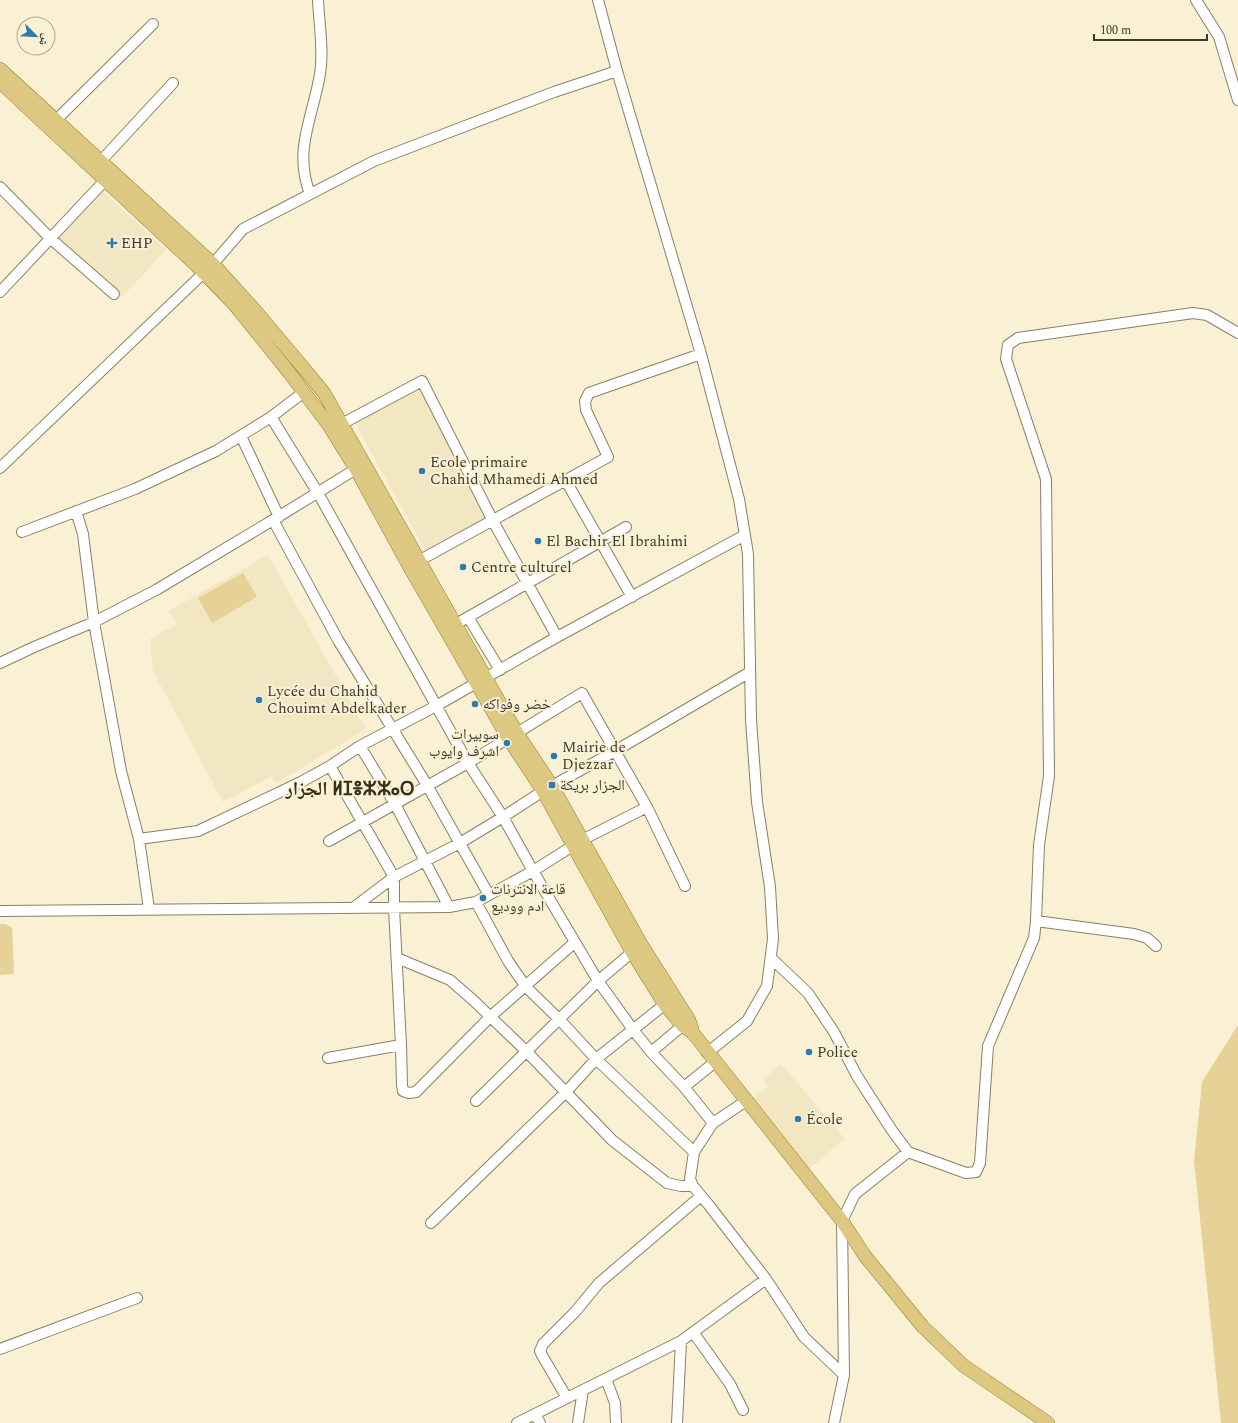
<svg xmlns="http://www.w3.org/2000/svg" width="1238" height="1423" viewBox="0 0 1238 1423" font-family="Spectral,'Noto Naskh Arabic','Noto Sans Tifinagh',serif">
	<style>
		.built { fill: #f2e6c3 }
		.green { fill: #e6d297 }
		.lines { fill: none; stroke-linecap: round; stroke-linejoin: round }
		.minor-casing { stroke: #888066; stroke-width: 12 }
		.major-casing { stroke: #967e2d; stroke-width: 14 }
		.minor { stroke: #fff; stroke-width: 10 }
		.major { stroke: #ddc881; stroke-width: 13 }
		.poi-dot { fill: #2e7bae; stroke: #faf1d5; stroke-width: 1.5 }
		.labels { text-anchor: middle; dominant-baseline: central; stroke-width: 4; stroke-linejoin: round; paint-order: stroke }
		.poi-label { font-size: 15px; fill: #3c382d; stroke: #faf1d5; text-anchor: start }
		.district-label { font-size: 19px; font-weight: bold; fill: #372f19; stroke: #faf1d5 }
	</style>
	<rect width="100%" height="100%" fill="#faf1d5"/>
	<path class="built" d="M 101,189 L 166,250 L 122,297 L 57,237 Z
		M 420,389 L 440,425 L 487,517 L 426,551 L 355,423 Z
		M 268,555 L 366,729 L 276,783 L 271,777 L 223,802 L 153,671 L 150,639 L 178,624 L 168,611 Z
		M 781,1064 L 845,1139 L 808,1169 L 751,1100 L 768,1087 L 763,1080 Z"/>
	<path class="green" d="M 243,573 L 257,597 L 212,623 L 198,598 Z
		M 0,924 L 5,924 L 12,927 L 14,974 L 0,975 Z
		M 1238,1025 L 1238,1423 L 1221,1423 L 1194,1161 L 1202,1082 Z"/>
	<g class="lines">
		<defs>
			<path id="minor" d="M 598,0 L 617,71 L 701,354 L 739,499 L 748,554 L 751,720 L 757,802 L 770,887 L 773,939 L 767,986 L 747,1021 L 707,1053
				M 1196,0 L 1219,37 L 1238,100
				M 51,125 L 153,24
				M 100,162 L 173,83
				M 0,187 L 50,238 L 114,294
				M 310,194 C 293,150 313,117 320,74 C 324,50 319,24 318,0
				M 0,292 L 110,175
				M 304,392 L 271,417 L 318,493 L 468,763 L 503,817 L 533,871 L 598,981 L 634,1031 L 651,1052 L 684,1087 L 713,1123
				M 336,427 L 422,381 L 493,521 L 557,637
				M 241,436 L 279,517
				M 0,468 L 213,264 L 243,229 L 374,161 L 554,92 L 617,71
				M 566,481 L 632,597
				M 76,511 L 83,534 L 94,622 L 121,771 L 139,839 L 149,909
				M 273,520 L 338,640 L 427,785 L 489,895
				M 22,532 L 135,489 L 216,451 L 271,417
				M 413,564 L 608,457 L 586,410 L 585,401 L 589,393 L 701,354
				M 468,617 L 500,670
				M 456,624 L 626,527
				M 0,663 L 34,647 L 94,622 L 156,590 L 273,520 L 356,469
				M 360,746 L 395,804 L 449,907
				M 330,766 L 394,877 L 394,908 L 401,1045 L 402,1085 L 403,1091 L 409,1093 L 416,1092 L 490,1017 L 574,943
				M 139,839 L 198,831 L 301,782 L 330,766 L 360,746 L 436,706 L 557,637 L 745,535
				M 329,841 L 468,763 L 582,693 L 647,807 L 685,886
				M 476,902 L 508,961 L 526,987 L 559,1019 L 596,1059 L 694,1152
				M 353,908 L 394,877 L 460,843 L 503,817 L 543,791 L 615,751 L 750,672
				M 0,911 L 449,907 L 476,902 L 533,871 L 582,840 L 647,807
				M 1036,921 L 1134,934 L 1147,938 L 1156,946
				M 397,958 L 450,980 L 473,1000 L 526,1051 L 612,1140 L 667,1183 L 681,1186 L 693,1186
				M 771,958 L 808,993 L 834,1032 L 857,1076 L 891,1129 L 908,1152
				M 651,1052 L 687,1022
				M 328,1058 L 401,1045
				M 684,1087 L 715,1062
				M 476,1101 L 598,981 L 637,948
				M 746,1101 L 713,1123 L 694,1152 L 690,1179 L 693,1186 L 708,1204 L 766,1279 L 804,1337 L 844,1375
				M 431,1223 L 565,1093 L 596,1059 L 669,1001
				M 693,1332 L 730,1384 L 743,1410
				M 0,1349 L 137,1298
				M 606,1379 L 615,1403 L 616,1423
				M 567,1398 L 543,1357 L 540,1351 L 543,1344 L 575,1312 L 599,1283 L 701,1196
				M 535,1414 L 540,1423
				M 517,1423 L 681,1341 L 766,1279
				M 578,1423 L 583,1390
				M 677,1423 L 681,1341
				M 834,1423 L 844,1375 L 842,1221 L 855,1194 L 908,1152 L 966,1173 L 976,1172 L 980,1163 L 988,1046 L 1034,938 L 1036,921 L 1039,845 L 1049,776 L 1046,479 L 1006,359 L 1008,345 L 1018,338 L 1193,313 L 1207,315 L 1238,333"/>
			<path id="major" d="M 0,69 L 213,264 L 253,308 L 306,371 L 324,393 L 517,733 L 552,786 L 641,944 L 689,1020 L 692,1029
				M 0,82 L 197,266 L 234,304 L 288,371 L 328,424 L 356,469 L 409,566 L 508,738 L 543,791 L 632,952 L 665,1005 L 683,1026 L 693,1033 L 842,1221 L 865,1256 L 923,1327 L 964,1366 L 1048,1423"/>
		</defs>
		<use href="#minor" class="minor-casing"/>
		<use href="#major" class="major-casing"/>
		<use href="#minor" class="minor"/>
		<use href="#major" class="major"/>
	</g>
	<g class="poi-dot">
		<path d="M110 237h4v4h4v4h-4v4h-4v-4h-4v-4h4z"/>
		<circle cx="422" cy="471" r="4"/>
		<circle cx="538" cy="541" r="4"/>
		<circle cx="463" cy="567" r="4"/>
		<circle cx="259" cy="700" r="4"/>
		<circle cx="475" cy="704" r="4"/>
		<circle cx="507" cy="743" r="4"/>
		<circle cx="554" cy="756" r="4"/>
		<rect x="548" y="781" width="8" height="8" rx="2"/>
		<circle cx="483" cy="898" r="4"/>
		<circle cx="809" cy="1052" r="4"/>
		<circle cx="798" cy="1119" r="4"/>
	</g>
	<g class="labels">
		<g class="poi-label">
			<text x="121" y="243">EHP</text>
			<text x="430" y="462">Ecole primaire<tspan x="430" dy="17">Chahid Mhamedi Ahmed</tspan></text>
			<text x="546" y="541">El Bachir El Ibrahimi</text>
			<text x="471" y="567">Centre culturel</text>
			<text x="267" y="691">Lycée du Chahid<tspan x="267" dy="17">Chouimt Abdelkader</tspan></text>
			<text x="483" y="704">خضر وفواكه</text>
			<text x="499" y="734" text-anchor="end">سوبيرات<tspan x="499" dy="17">اشرف وايوب</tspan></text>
			<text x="562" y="747">Mairie de<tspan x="562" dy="17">Djezzar</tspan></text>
			<text x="560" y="785">الجزار بريكة</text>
			<text x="491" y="889">قاعة الانترنات<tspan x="491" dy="17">ادم ووديع</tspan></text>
			<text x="817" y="1052">Police</text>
			<text x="806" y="1119">École</text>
		</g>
		<g class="district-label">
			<text x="350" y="789">الجزار ⵍⵊⴻⵣⵣⴰⵔ</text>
		</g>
	</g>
	<g transform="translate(36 36) rotate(114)"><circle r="19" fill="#faf1d5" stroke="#aea792"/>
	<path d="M0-3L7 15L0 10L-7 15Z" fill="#2e7bae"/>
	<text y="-6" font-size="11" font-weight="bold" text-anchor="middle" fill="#3c382d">ش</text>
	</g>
	<path d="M1094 34v6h113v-6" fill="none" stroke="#3c382d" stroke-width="2"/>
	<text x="1100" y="34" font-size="12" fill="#3c382d" stroke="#faf1d5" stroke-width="3" paint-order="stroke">100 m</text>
</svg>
